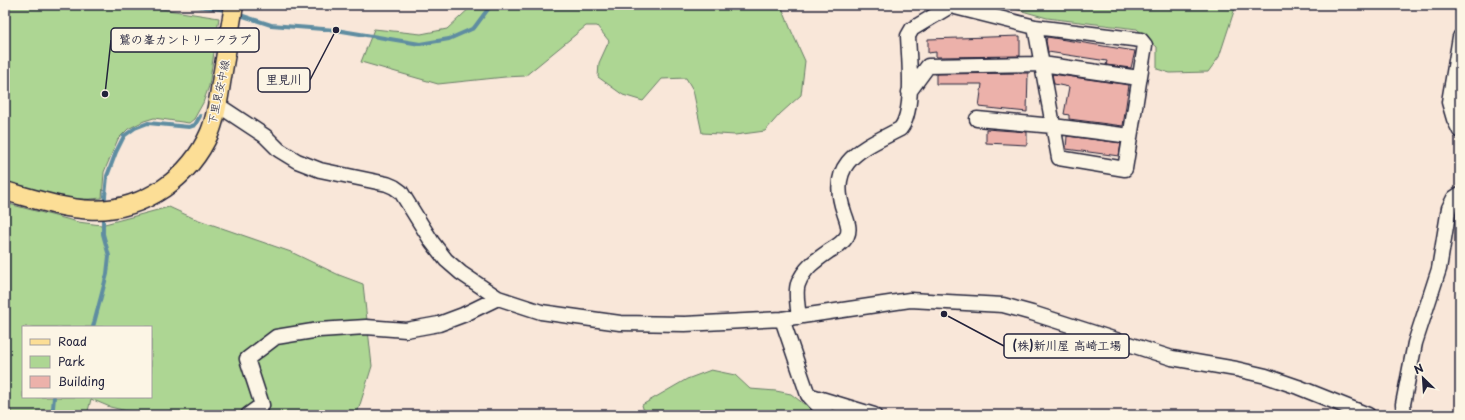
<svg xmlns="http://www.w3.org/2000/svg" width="1465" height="420" viewBox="0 0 1465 420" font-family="'Playpen Sans','Klee One',sans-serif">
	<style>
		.green { fill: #add693; stroke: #687c67; fill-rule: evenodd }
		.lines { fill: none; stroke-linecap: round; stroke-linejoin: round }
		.stream { stroke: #5e8da1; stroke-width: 4 }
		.building { fill: #ecb1aa; stroke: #22223b }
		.minor-casing { stroke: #22223b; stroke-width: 17 }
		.major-casing { stroke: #22223b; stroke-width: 21 }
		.minor { stroke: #fcf5e5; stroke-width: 14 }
		.major { stroke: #fcde96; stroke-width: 18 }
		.labels { text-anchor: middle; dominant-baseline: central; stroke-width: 3; stroke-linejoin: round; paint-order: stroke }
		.street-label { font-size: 11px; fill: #22223b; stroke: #fcf5e5 }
		.leader { fill: none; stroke: #22223b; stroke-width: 1.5 }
		.callout-dot { fill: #22223b; stroke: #fcf5e5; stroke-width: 1.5 }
		.callout { fill: #fcf5e5; stroke: #22223b; stroke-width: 1.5 }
		.callout-label { font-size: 12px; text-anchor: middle; font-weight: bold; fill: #22223b }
	</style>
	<rect width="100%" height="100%" fill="#f9e7d9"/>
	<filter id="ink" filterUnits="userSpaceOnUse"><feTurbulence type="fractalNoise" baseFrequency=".025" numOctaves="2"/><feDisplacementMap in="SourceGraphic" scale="8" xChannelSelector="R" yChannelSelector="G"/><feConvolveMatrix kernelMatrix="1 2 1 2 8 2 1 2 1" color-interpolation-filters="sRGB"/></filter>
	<g filter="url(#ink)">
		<path class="green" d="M 5,5 L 136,5 L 219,18 L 209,86 L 203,103 L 194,119 L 189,123 L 154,118 L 144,121 L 128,129 L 118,139 L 104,172 L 102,198 L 79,200 L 55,199 L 5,187 Z
			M 473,5 L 781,5 L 791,30 L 805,61 L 801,95 L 780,114 L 765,131 L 735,135 L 702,133 L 693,90 L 686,78 L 662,79 L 643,101 L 623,95 L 598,77 L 599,63 L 609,41 L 597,26 L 586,26 L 525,76 L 505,77 L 438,84 L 361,62 L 374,29 L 421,34 L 447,29 Z
			M 1001,5 L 1236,5 L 1219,57 L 1208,72 L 1170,73 L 1157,69 L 1157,47 L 1137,29 L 1047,18 Z
			M 5,203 L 78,222 L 101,225 L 169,207 L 193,218 L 291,252 L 339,275 L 363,284 L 372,366 L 358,411 L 323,411 L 305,415 L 180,415 L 170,411 L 144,415 L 110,407 L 91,399 L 87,415 L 14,415 L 5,402 ZM 23,327 L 151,327 L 151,397 L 23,397 Z
			M 711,370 L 735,375 L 750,389 L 776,391 L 791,394 L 804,404 L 842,415 L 645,415 L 642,405 L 687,379 Z"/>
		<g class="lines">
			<path class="stream" d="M 191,5 L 220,9 L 228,11
				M 237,14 L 271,25 L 336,30 L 420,44 L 449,39 L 474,28 L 491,5
				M 104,206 L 107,176 L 116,152 L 124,136 L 135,128 L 148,123 L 189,127 L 195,125 L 200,116
				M 93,327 L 107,274 L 109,256 L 103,234 L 103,214
				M 50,415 L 53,408 L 54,397"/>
		</g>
		<path class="building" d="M 1020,36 L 1020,56 L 936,57 L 936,52 L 928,53 L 928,39 Z
			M 1047,37 L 1135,51 L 1131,68 L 1106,65 L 1107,61 L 1048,52 L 1046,41 Z
			M 1028,73 L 1027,112 L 979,107 L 982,84 L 936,84 L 936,74 Z
			M 1052,74 L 1129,85 L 1123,126 L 1069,119 L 1069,115 L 1064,114 L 1069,87 L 1054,84 Z
			M 986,129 L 1027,132 L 1027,145 L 986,143 Z
			M 1067,136 L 1121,143 L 1119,156 L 1066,149 Z"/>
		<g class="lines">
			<defs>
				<path id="minor" d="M 951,6 L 1035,27 L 1141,40 L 1145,45 L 1125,169 L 1059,158 L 1035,27
					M 1460,37 L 1449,102 L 1454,119 L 1460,131
					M 909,92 L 928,66 L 1042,64 L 1139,78
					M 218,105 L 265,136 L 279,150 L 297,161 L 320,170 L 387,184 L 394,187 L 401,192 L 432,242 L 446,260 L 461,273 L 498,298 L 541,312 L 620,323 L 685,324 L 782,319 L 910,300 L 1003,305 L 1032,313 L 1172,358 L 1236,369 L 1266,376 L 1298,387 L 1368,415
					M 977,119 L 1053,126 L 1130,136
					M 799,317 C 798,309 795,291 798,284 C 804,268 816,260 829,251 C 836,247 843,243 847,236 C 851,228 846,219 844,212 C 826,161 862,149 900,129 C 915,112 909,59 908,36 L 912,29 L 952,5
					M 782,319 L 808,395 L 874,415
					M 810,397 L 827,415
					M 248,415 L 262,405 L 247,359 L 276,337 L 319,330 L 366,327 L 406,330 L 439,324 L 463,315 L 498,298
					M 1404,415 L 1403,404 L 1415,343 L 1439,269 L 1449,208 L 1454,198 L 1460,194"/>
				<path id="major" d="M 5,191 C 63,207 109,225 164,188 C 184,174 200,155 210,132 C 217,115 219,95 222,77 C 226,53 230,29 234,5"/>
			</defs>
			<use href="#minor" class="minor-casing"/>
			<use href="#major" class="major-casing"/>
			<use href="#minor" class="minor"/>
			<use href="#major" class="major"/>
		</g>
	</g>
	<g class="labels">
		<g class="street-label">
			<text transform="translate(218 92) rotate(-78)">下里見安中線</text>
		</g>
	</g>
	<path class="leader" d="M105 94L111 40M336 30L310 80M944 314L1004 346"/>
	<g class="callout-dot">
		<circle cx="105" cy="94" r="4"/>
		<circle cx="336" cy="30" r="4"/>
		<circle cx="944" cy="314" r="4"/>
	</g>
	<g class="callout">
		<rect x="111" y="28" width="148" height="24" rx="4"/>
		<rect x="258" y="68" width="52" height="24" rx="4"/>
		<rect x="1004" y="334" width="125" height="24" rx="4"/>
	</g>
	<g class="callout-label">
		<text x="185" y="44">鷲の峯カントリークラブ</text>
		<text x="284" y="84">里見川</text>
		<text x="1067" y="350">(株)新川屋 高崎工場</text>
	</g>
	<rect width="1465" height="420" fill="none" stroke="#fcf5e5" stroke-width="20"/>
	<rect x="10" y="10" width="1445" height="400" fill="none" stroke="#22223b" stroke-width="1.5" filter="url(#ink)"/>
	<rect x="22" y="326" width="130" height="72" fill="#fcf5e5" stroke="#a5a1a1"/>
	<rect x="30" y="339" width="20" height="6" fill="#fcde96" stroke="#a5a1a1"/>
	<text x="58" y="346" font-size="12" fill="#22223b">Road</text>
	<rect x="30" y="356" width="20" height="12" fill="#add693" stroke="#a5a1a1"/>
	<text x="58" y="366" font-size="12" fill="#22223b">Park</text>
	<rect x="30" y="376" width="20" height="12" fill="#ecb1aa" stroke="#a5a1a1"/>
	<text x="58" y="386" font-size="12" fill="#22223b">Building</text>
	<g transform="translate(1423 378) rotate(335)" stroke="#fcf5e5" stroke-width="3" paint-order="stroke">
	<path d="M0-3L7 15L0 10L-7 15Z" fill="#22223b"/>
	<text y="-6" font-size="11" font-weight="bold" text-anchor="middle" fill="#22223b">N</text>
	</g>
</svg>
